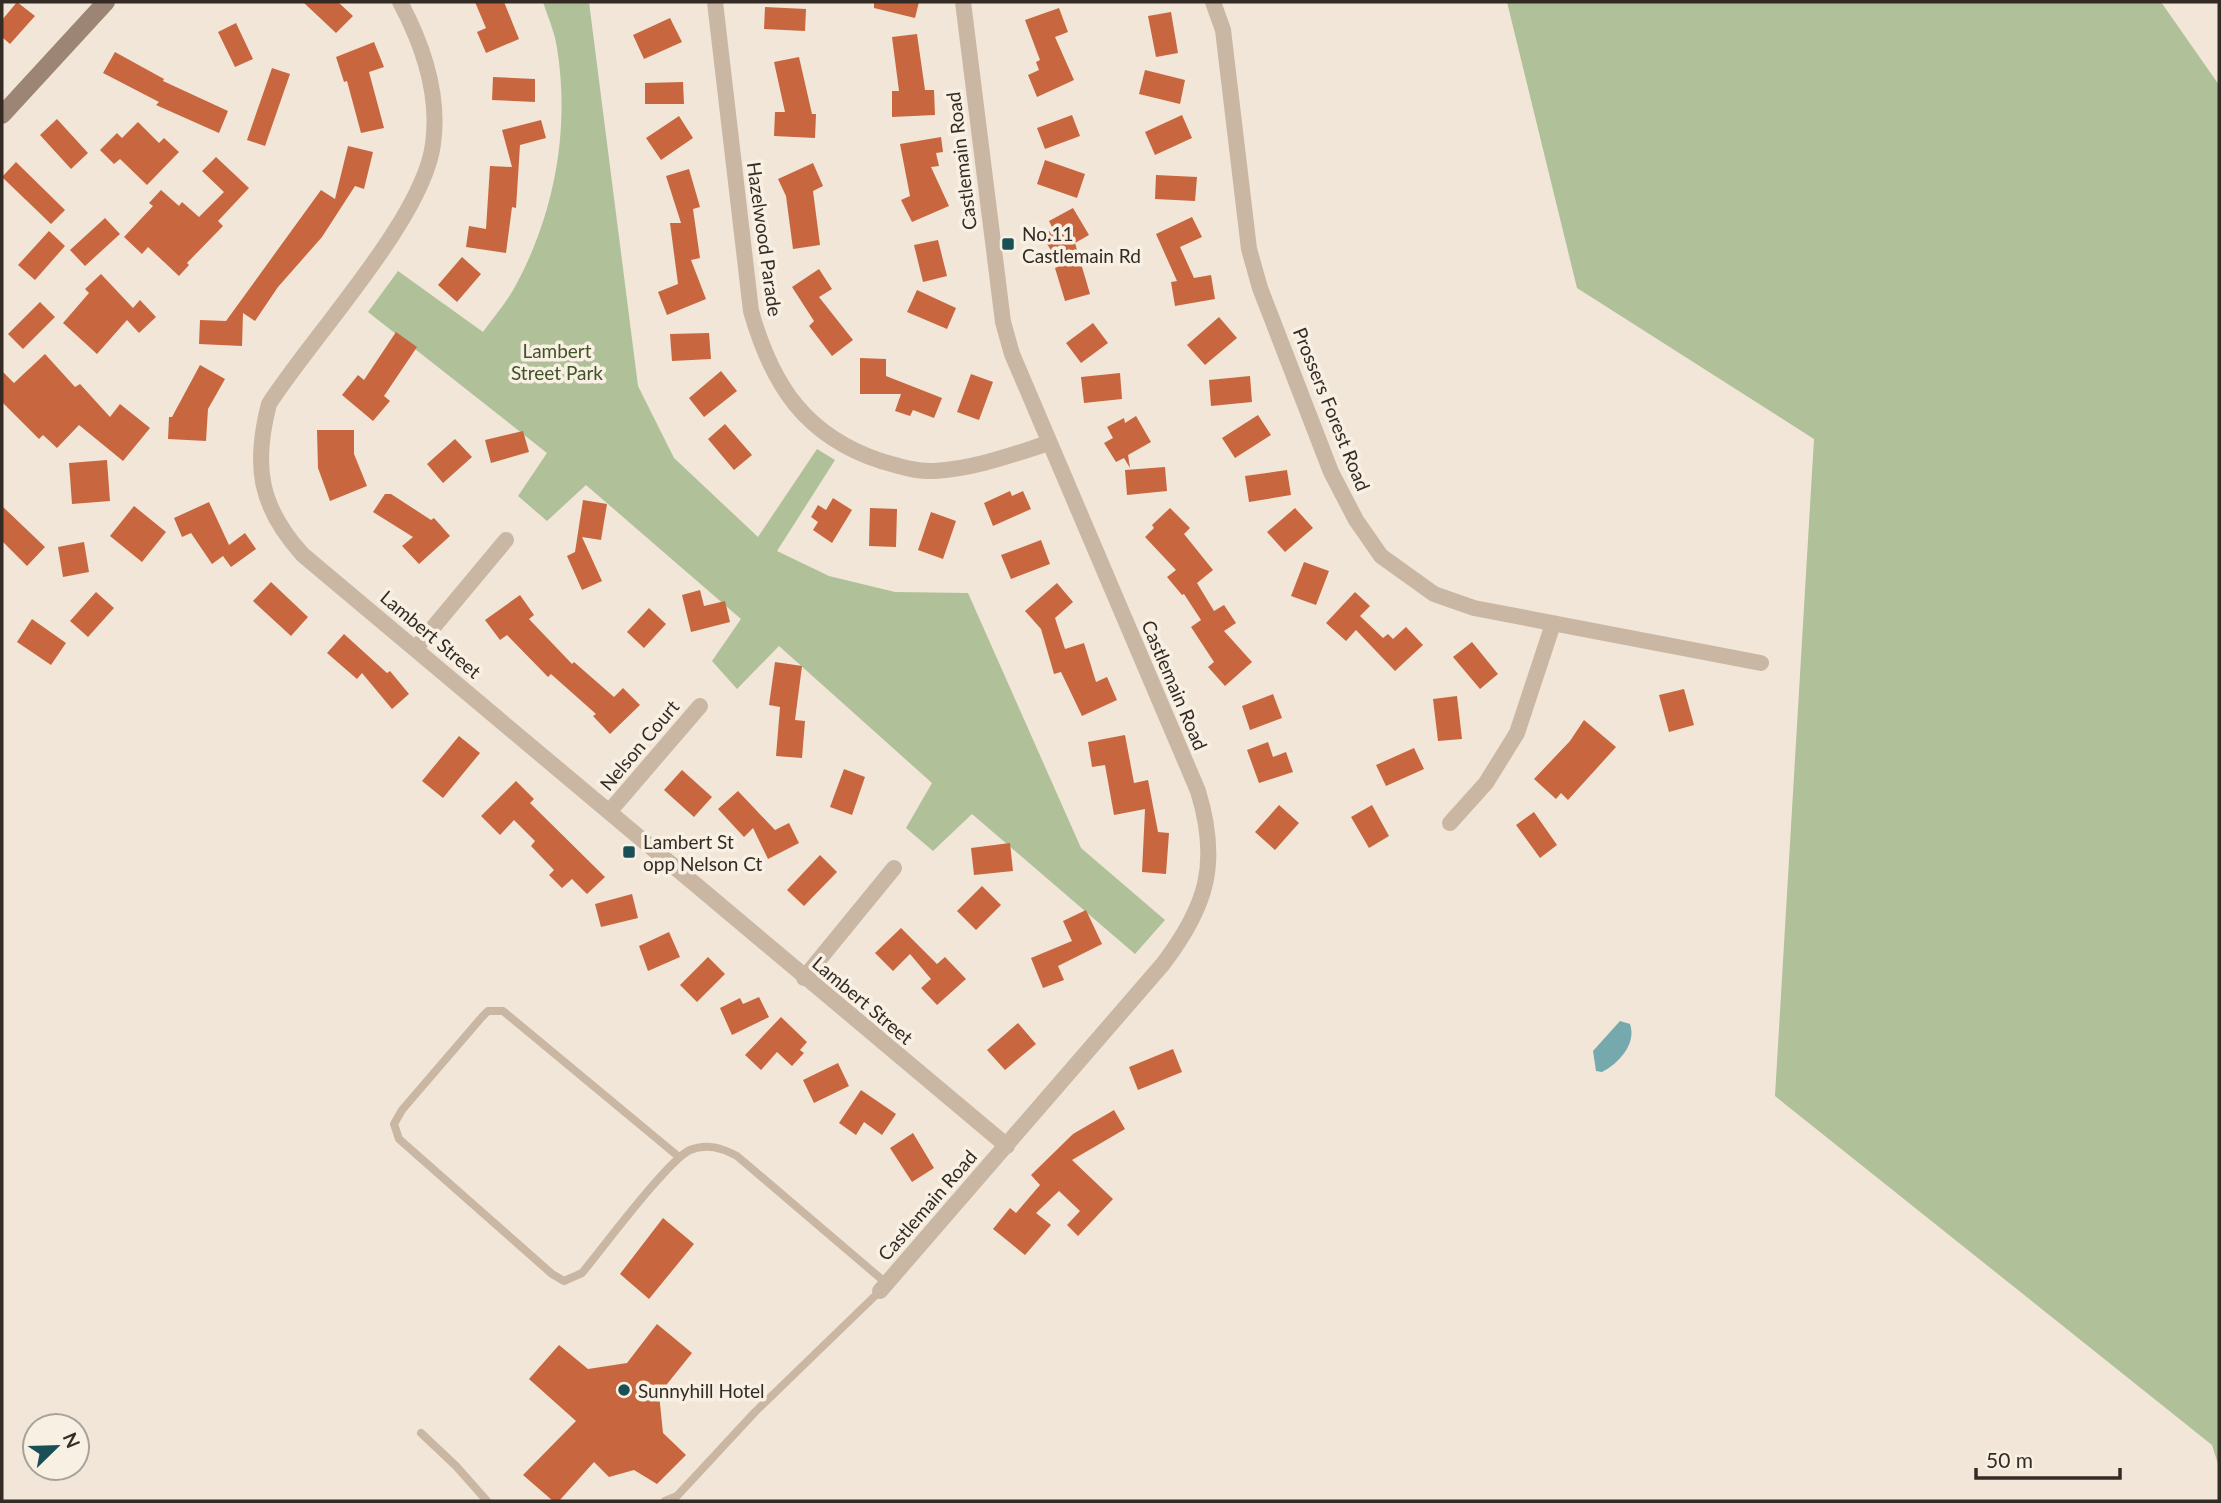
<svg xmlns="http://www.w3.org/2000/svg" width="2221" height="1503" viewBox="0 0 2221 1503" font-family="Lato,sans-serif">
	<style>
		.green { fill: #b0c098 }
		.water { fill: #76a9ae }
		.building { fill: #c8673f }
		.lines { fill: none; stroke-linecap: round; stroke-linejoin: round }
		.lane { stroke: #c9b7a4; stroke-width: 8 }
		.street { stroke: #c9b7a4; stroke-width: 16 }
		.secondary { stroke: #9c8575; stroke-width: 18 }
		.poi-dot { fill: #1b4f56; stroke: #f9f0e4; stroke-width: 2.5 }
		.labels { text-anchor: middle; dominant-baseline: central; stroke-width: 7; stroke-linejoin: round; paint-order: stroke }
		.street-label { font-size: 19px; fill: #342b25; stroke: #f9f0e4 }
		.poi-label { font-size: 19px; fill: #342b25; stroke: #f9f0e4; text-anchor: start }
		.park-label { font-size: 19px; fill: #415329; stroke: #f9f0e4 }
	</style>
	<rect width="100%" height="100%" fill="#f1e6d7"/>
	<path class="green" d="M 543,2 L 589,2 L 638,386 L 674,458 L 758,537 L 817,449 L 835,460 L 777,551 L 829,576 L 895,592 L 968,593 L 1081,848 L 1165,920 L 1135,954 L 972,814 L 933,851 L 906,828 L 932,783 L 779,646 L 737,689 L 712,661 L 741,619 L 586,485 L 547,521 L 518,496 L 547,453 L 368,312 L 398,271 L 483,332 C 494,316 508,301 517,283 C 555,212 570,128 557,48 C 555,33 548,17 543,2 Z
		M 1507,2 L 2161,2 L 2219,85 L 2219,1467 L 2212,1445 L 1775,1096 L 1814,439 L 1577,288 Z"/>
	<path class="water" d="M 1620,1021 L 1630,1024 C 1637,1044 1618,1064 1602,1072 L 1596,1071 L 1593,1051 Z"/>
	<path class="building" d="M 17,2 L 35,16 L 10,44 L 2,37 L 2,20 Z
		M 303,2 L 338,2 L 353,16 L 336,33 Z
		M 475,2 L 504,2 L 519,39 L 486,53 L 477,32 L 486,28 Z
		M 874,2 L 919,2 L 915,18 L 874,8 Z
		M 765,7 L 806,9 L 805,31 L 764,29 Z
		M 1059,8 L 1068,32 L 1055,37 L 1074,80 L 1037,97 L 1028,75 L 1039,70 L 1036,62 L 1040,60 L 1025,20 Z
		M 1171,12 L 1178,53 L 1156,57 L 1148,16 Z
		M 670,18 L 682,42 L 644,59 L 633,35 Z
		M 236,23 L 253,59 L 235,67 L 218,32 Z
		M 917,34 L 925,90 L 934,90 L 935,115 L 892,117 L 892,91 L 899,91 L 892,37 Z
		M 374,42 L 384,67 L 369,72 L 384,128 L 361,133 L 347,81 L 344,82 L 336,57 Z
		M 115,52 L 164,79 L 163,81 L 228,111 L 219,133 L 156,105 L 159,102 L 103,73 Z
		M 799,57 L 812,114 L 816,114 L 815,138 L 774,136 L 775,112 L 785,112 L 774,62 Z
		M 272,68 L 290,74 L 265,146 L 247,140 Z
		M 1145,70 L 1185,80 L 1180,104 L 1139,94 Z
		M 493,77 L 535,79 L 535,102 L 492,100 Z
		M 683,82 L 684,104 L 645,104 L 645,83 Z
		M 1072,115 L 1080,136 L 1045,149 L 1037,128 Z
		M 1182,115 L 1192,138 L 1155,155 L 1145,132 Z
		M 679,116 L 693,138 L 661,160 L 646,138 Z
		M 57,119 L 88,153 L 71,169 L 40,135 Z
		M 541,120 L 546,138 L 520,145 L 516,208 L 512,207 L 506,253 L 466,247 L 469,226 L 486,229 L 490,166 L 512,167 L 502,130 Z
		M 138,122 L 159,143 L 164,138 L 179,152 L 147,185 L 120,159 L 114,164 L 100,150 L 117,133 L 122,138 Z
		M 941,137 L 943,152 L 936,153 L 939,166 L 931,167 L 949,206 L 912,222 L 901,200 L 910,196 L 900,144 Z
		M 348,146 L 373,152 L 364,189 L 355,186 L 322,237 L 278,287 L 255,321 L 243,313 L 242,346 L 199,344 L 200,320 L 226,321 L 321,190 L 335,199 Z
		M 216,157 L 249,188 L 218,221 L 223,226 L 187,263 L 189,265 L 179,276 L 148,247 L 142,254 L 124,237 L 153,206 L 149,203 L 161,190 L 179,206 L 182,202 L 199,217 L 224,192 L 202,171 Z
		M 1045,160 L 1085,174 L 1077,198 L 1037,184 Z
		M 16,162 L 65,210 L 51,224 L 2,177 Z
		M 813,163 L 823,186 L 813,191 L 820,245 L 793,249 L 786,196 L 778,179 Z
		M 689,169 L 700,207 L 693,209 L 700,258 L 691,260 L 706,299 L 667,315 L 658,292 L 678,284 L 670,223 L 681,223 L 666,176 Z
		M 1156,175 L 1197,177 L 1195,201 L 1155,199 Z
		M 1073,208 L 1089,235 L 1075,243 L 1090,294 L 1065,301 L 1055,268 L 1060,266 L 1042,235 L 1053,229 L 1049,221 Z
		M 1192,217 L 1202,237 L 1180,247 L 1194,278 L 1211,275 L 1215,299 L 1175,306 L 1171,282 L 1177,281 L 1156,234 Z
		M 105,218 L 120,234 L 85,266 L 70,250 Z
		M 49,231 L 65,246 L 35,280 L 18,265 Z
		M 938,240 L 947,276 L 923,282 L 914,245 Z
		M 462,257 L 481,274 L 457,302 L 438,285 Z
		M 819,269 L 832,289 L 819,297 L 853,340 L 832,356 L 809,326 L 814,321 L 792,287 Z
		M 101,274 L 133,308 L 140,300 L 156,317 L 139,333 L 127,320 L 97,354 L 63,323 L 89,293 L 85,289 Z
		M 917,290 L 956,308 L 947,329 L 907,312 Z
		M 40,302 L 55,317 L 23,349 L 8,334 Z
		M 1219,317 L 1237,338 L 1205,365 L 1187,345 Z
		M 1093,323 L 1108,343 L 1081,363 L 1066,343 Z
		M 396,332 L 417,347 L 384,396 L 390,401 L 373,421 L 342,395 L 358,375 L 364,380 Z
		M 709,333 L 711,359 L 672,361 L 670,334 Z
		M 45,354 L 75,387 L 80,384 L 110,417 L 120,404 L 150,428 L 123,461 L 79,425 L 57,448 L 43,435 L 39,439 L 2,402 L 2,371 L 14,383 Z
		M 860,358 L 886,359 L 886,376 L 942,398 L 934,418 L 913,410 L 910,416 L 895,411 L 901,394 L 860,394 Z
		M 200,365 L 225,379 L 208,409 L 206,441 L 168,439 L 169,417 L 172,417 Z
		M 721,371 L 737,391 L 704,417 L 689,398 Z
		M 1120,373 L 1122,399 L 1084,403 L 1081,377 Z
		M 971,374 L 993,382 L 979,420 L 957,412 Z
		M 1250,376 L 1252,402 L 1211,406 L 1209,380 Z
		M 1258,415 L 1271,435 L 1235,458 L 1222,438 Z
		M 1136,416 L 1151,442 L 1128,455 L 1130,468 L 1124,458 L 1116,462 L 1104,443 L 1113,438 L 1107,427 L 1124,418 L 1125,423 Z
		M 725,424 L 752,455 L 734,470 L 708,439 Z
		M 317,430 L 354,430 L 354,454 L 367,486 L 330,501 L 318,468 Z
		M 523,431 L 529,452 L 491,463 L 485,440 Z
		M 455,439 L 472,457 L 443,483 L 427,464 Z
		M 107,460 L 110,501 L 72,504 L 69,463 Z
		M 1165,467 L 1167,491 L 1127,495 L 1125,470 Z
		M 1287,470 L 1291,495 L 1249,502 L 1245,476 Z
		M 1010,491 L 1012,496 L 1023,491 L 1031,509 L 993,526 L 984,503 Z
		M 385,494 L 391,494 L 431,520 L 434,518 L 450,536 L 419,564 L 402,546 L 413,537 L 373,512 Z
		M 833,498 L 852,510 L 832,543 L 813,530 L 818,522 L 811,517 L 818,505 L 826,510 Z
		M 583,500 L 607,504 L 601,540 L 582,537 L 602,581 L 582,590 L 567,556 L 575,552 Z
		M 209,502 L 229,545 L 245,533 L 256,549 L 231,567 L 223,556 L 212,564 L 191,533 L 182,537 L 174,518 Z
		M 2,506 L 45,547 L 27,566 L 2,541 Z
		M 134,506 L 166,532 L 142,562 L 110,536 Z
		M 870,508 L 897,509 L 896,547 L 869,546 Z
		M 1170,508 L 1190,528 L 1184,534 L 1213,570 L 1197,583 L 1214,611 L 1224,605 L 1236,623 L 1224,631 L 1252,662 L 1225,686 L 1208,667 L 1214,662 L 1191,627 L 1201,620 L 1184,594 L 1182,595 L 1167,577 L 1176,570 L 1145,537 L 1154,528 L 1152,525 Z
		M 1295,508 L 1313,528 L 1285,552 L 1267,532 Z
		M 931,512 L 956,521 L 943,559 L 918,550 Z
		M 1041,540 L 1050,564 L 1011,579 L 1001,555 Z
		M 84,542 L 89,572 L 63,577 L 58,547 Z
		M 1304,562 L 1329,571 L 1316,605 L 1291,596 Z
		M 271,582 L 308,617 L 291,636 L 253,601 Z
		M 1057,583 L 1073,602 L 1055,618 L 1065,649 L 1084,643 L 1096,682 L 1107,677 L 1117,700 L 1082,716 L 1061,672 L 1054,674 L 1041,629 L 1025,611 Z
		M 700,590 L 704,606 L 725,601 L 730,622 L 691,632 L 682,595 Z
		M 96,592 L 114,608 L 88,637 L 70,621 Z
		M 1355,592 L 1370,606 L 1360,616 L 1383,638 L 1388,634 L 1393,639 L 1406,627 L 1423,645 L 1395,671 L 1356,630 L 1346,641 L 1326,623 Z
		M 520,595 L 534,615 L 529,619 L 572,664 L 574,662 L 614,697 L 623,688 L 640,705 L 610,734 L 593,716 L 596,714 L 551,674 L 548,677 L 507,635 L 500,640 L 485,620 Z
		M 649,608 L 666,624 L 644,648 L 627,632 Z
		M 32,619 L 66,643 L 51,665 L 17,642 Z
		M 344,634 L 387,673 L 390,671 L 409,694 L 392,709 L 362,673 L 357,679 L 327,653 Z
		M 1472,642 L 1498,674 L 1480,689 L 1453,657 Z
		M 775,662 L 802,666 L 795,720 L 805,721 L 802,758 L 776,756 L 780,707 L 769,705 Z
		M 1684,689 L 1694,725 L 1669,732 L 1659,695 Z
		M 1273,694 L 1282,718 L 1250,730 L 1242,706 Z
		M 1457,696 L 1462,739 L 1438,741 L 1433,699 Z
		M 1584,720 L 1616,747 L 1568,800 L 1561,793 L 1556,799 L 1534,779 L 1570,741 Z
		M 1125,735 L 1134,783 L 1148,780 L 1158,832 L 1169,833 L 1166,874 L 1142,872 L 1145,809 L 1114,815 L 1105,765 L 1092,767 L 1088,742 Z
		M 459,736 L 480,753 L 443,798 L 422,781 Z
		M 1268,742 L 1273,757 L 1286,752 L 1293,772 L 1259,783 L 1247,750 Z
		M 1414,748 L 1424,769 L 1386,786 L 1376,765 Z
		M 844,769 L 865,777 L 852,815 L 830,807 Z
		M 682,770 L 712,797 L 694,817 L 664,790 Z
		M 516,781 L 534,799 L 530,803 L 605,877 L 587,894 L 572,879 L 562,888 L 549,875 L 554,870 L 531,846 L 535,841 L 514,820 L 500,835 L 481,816 Z
		M 738,791 L 775,830 L 789,823 L 799,843 L 768,859 L 753,828 L 744,837 L 718,809 Z
		M 1279,805 L 1299,823 L 1275,850 L 1255,832 Z
		M 1372,805 L 1389,836 L 1369,848 L 1351,817 Z
		M 1534,812 L 1557,845 L 1540,858 L 1516,825 Z
		M 1010,843 L 1013,871 L 974,875 L 971,848 Z
		M 820,855 L 837,872 L 804,906 L 787,890 Z
		M 982,886 L 1001,905 L 976,930 L 957,911 Z
		M 632,894 L 638,918 L 601,927 L 595,904 Z
		M 1086,910 L 1102,944 L 1058,966 L 1064,980 L 1043,988 L 1031,958 L 1072,941 L 1063,921 Z
		M 901,928 L 937,964 L 945,957 L 966,979 L 937,1005 L 921,988 L 931,979 L 910,954 L 893,971 L 875,953 Z
		M 669,932 L 680,957 L 648,971 L 639,946 Z
		M 708,957 L 725,974 L 697,1002 L 680,985 Z
		M 759,997 L 769,1017 L 732,1035 L 720,1008 L 740,998 L 743,1004 Z
		M 781,1017 L 807,1042 L 800,1050 L 804,1053 L 792,1066 L 777,1052 L 761,1070 L 745,1055 Z
		M 1018,1023 L 1036,1044 L 1005,1070 L 987,1050 Z
		M 1173,1049 L 1182,1072 L 1138,1090 L 1129,1067 Z
		M 838,1063 L 849,1086 L 814,1103 L 803,1080 Z
		M 861,1090 L 896,1114 L 882,1135 L 864,1122 L 856,1135 L 839,1123 Z
		M 1114,1110 L 1125,1129 L 1072,1160 L 1113,1199 L 1078,1236 L 1067,1225 L 1080,1211 L 1059,1191 L 1036,1213 L 1051,1225 L 1025,1255 L 993,1229 L 1010,1208 L 1016,1213 L 1040,1185 L 1031,1175 L 1073,1134 Z
		M 913,1133 L 934,1168 L 912,1182 L 890,1148 Z
		M 663,1218 L 694,1244 L 649,1299 L 620,1274 Z
		M 657,1324 L 692,1353 L 659,1394 L 663,1433 L 686,1455 L 657,1484 L 634,1470 L 609,1477 L 594,1462 L 559,1501 L 553,1501 L 523,1475 L 576,1421 L 529,1379 L 559,1345 L 588,1369 L 627,1363 Z"/>
	<g class="lines">
		<path class="lane" d="M 679,1157 L 503,1011 L 488,1011 L 482,1017 L 402,1110 L 394,1124 L 399,1139 L 552,1274 L 564,1281 L 582,1273 C 602,1249 668,1160 690,1150 C 707,1143 722,1148 737,1156 L 886,1283
			M 421,1433 L 456,1466 L 487,1501
			M 665,1501 L 677,1496 L 755,1412 L 880,1291"/>
		<path class="street" d="M 400,2 C 423,45 440,94 433,144 C 424,218 311,338 269,404 C 253,465 259,507 303,555 L 1007,1146
			M 715,2 L 751,311 C 772,385 805,436 881,461 C 898,466 917,472 934,471 C 974,469 1011,455 1049,443
			M 1213,2 L 1223,30 L 1249,249 L 1260,288 L 1331,472 L 1356,520 L 1381,556 L 1434,594 L 1474,608 L 1761,663
			M 416,648 L 506,540
			M 609,812 L 700,706
			M 1450,823 L 1486,783 L 1517,733 L 1553,624
			M 804,978 L 894,868
			M 880,1291 L 1163,964 C 1207,906 1220,863 1198,791 L 1012,354 L 1003,322 L 963,2"/>
		<path class="secondary" d="M 2,115 L 106,2"/>
	</g>
	<g class="poi-dot">
		<rect x="1001" y="237" width="14" height="14" rx="3.5"/>
		<rect x="622" y="845" width="14" height="14" rx="3.5"/>
		<circle cx="624" cy="1390" r="7"/>
	</g>
	<g class="labels">
		<g class="street-label">
			<text transform="translate(961 161) rotate(-97)">Castlemain Road</text>
			<text transform="translate(765 239) rotate(82)">Hazelwood Parade</text>
			<text transform="translate(1332 409) rotate(68)">Prossers Forest Road</text>
			<text transform="translate(431 634) rotate(40)">Lambert Street</text>
			<text transform="translate(1175 685) rotate(67)">Castlemain Road</text>
			<text transform="translate(639 745) rotate(-50)">Nelson Court</text>
			<text transform="translate(863 1000) rotate(40)">Lambert Street</text>
			<text transform="translate(927 1205) rotate(-49)">Castlemain Road</text>
		</g>
		<g class="poi-label">
			<text x="1022" y="233">No.11<tspan x="1022" dy="22">Castlemain Rd</tspan></text>
			<text x="643" y="841">Lambert St<tspan x="643" dy="22">opp Nelson Ct</tspan></text>
			<text x="638" y="1390">Sunnyhill Hotel</text>
		</g>
		<g class="park-label">
			<text x="557" y="350">Lambert<tspan x="557" dy="22">Street Park</tspan></text>
		</g>
	</g>
	<rect width="2221" height="1503" fill="none" stroke="#342b25" stroke-width="7"/>
	<g transform="translate(56 1447) rotate(67)"><circle r="33" fill="#f9f0e4" stroke="#aaa198" stroke-width="2"/>
	<path d="M0-5L12 26L0 18L-12 26Z" fill="#1b4f56"/>
	<text y="-10" font-size="19" font-weight="bold" text-anchor="middle" fill="#342b25">N</text>
	</g>
	<path d="M1976 1468v10h144v-10" fill="none" stroke="#342b25" stroke-width="3.5"/>
	<text x="1986" y="1468" font-size="21" fill="#342b25" stroke="#f9f0e4" stroke-width="5" paint-order="stroke">50 m</text>
</svg>
